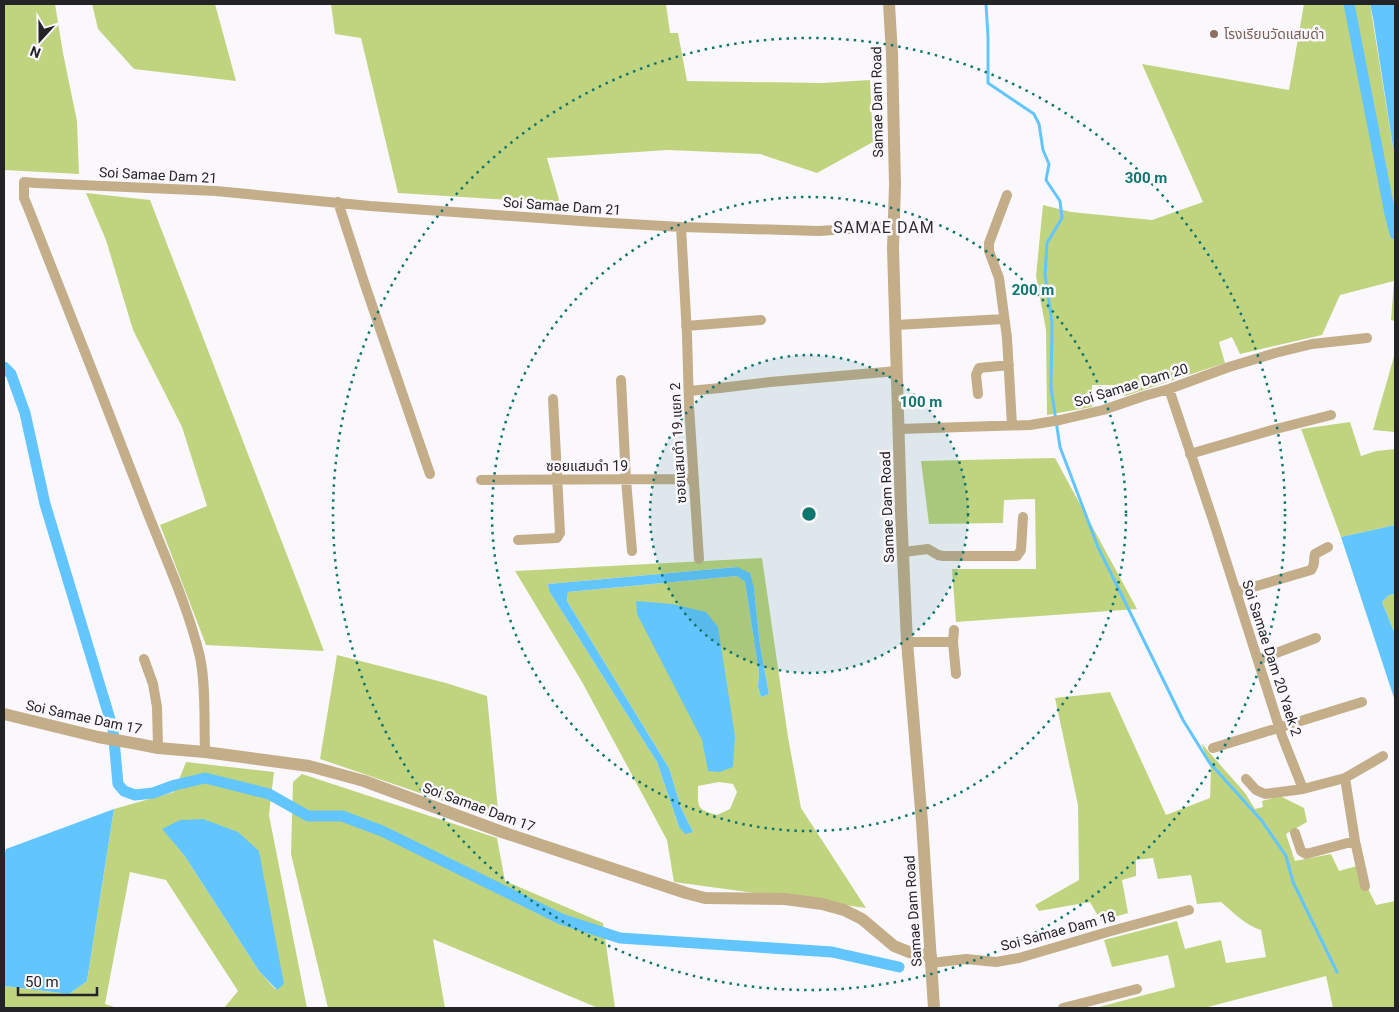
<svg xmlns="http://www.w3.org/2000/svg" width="1399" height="1012" viewBox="0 0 1399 1012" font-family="Roboto,'Noto Sans Thai',sans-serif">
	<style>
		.green { fill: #c0d47f; fill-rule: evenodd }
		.water { fill: #63c5fd }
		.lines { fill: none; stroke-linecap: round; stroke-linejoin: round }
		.stream { stroke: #63c5fd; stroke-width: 3 }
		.canal { stroke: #63c5fd; stroke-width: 11 }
		.minor { stroke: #c4ae8a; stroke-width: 10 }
		.tertiary { stroke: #c4ae8a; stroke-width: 12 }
		.ring { fill: none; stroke: #0f766e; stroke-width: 2.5; stroke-dasharray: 2.5 5 }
		.education-dot { fill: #8d6e63; stroke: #fbf8fd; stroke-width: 2 }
		.labels { text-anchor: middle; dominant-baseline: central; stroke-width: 5; stroke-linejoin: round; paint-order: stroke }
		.education-label { font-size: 14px; fill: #785e54; stroke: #fbf8fd; text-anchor: start }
		.street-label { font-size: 14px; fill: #242325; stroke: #fbf8fd }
		.quarter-label { font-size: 16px; letter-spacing: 1px; fill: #302e32; stroke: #fbf8fd }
		.centre { fill: #0f766e; stroke: #fbf8fd; stroke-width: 2.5 }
		.ring-label { font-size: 15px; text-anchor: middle; font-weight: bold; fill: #0f766e; stroke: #fbf8fd; stroke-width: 5; stroke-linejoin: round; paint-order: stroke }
	</style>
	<rect width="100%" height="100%" fill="#fbf8fd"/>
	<path class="green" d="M 4,4 L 55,4 L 63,53 L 77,121 L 79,174 L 4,170 Z
		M 92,4 L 215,4 L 236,81 L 134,69 L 98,29 Z
		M 331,4 L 666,4 L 670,33 L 678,33 L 687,81 L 822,83 L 870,80 L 873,142 L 817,173 L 760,154 L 668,150 L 547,158 L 560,203 L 398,193 L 361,38 L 335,34 Z
		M 1304,4 L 1370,4 L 1395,160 L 1395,321 L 1391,320 L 1394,281 L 1340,295 L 1322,335 L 1240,354 L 1232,337 L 1219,342 L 1225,363 L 1125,396 L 1118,385 L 1092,385 L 1092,407 L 1047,415 L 1046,330 L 1036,276 L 1043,205 L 1071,212 L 1152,220 L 1203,202 L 1142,64 L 1289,90 Z
		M 86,193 L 150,200 L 324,651 L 206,645 L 160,525 L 207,506 L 182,427 L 133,330 L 106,240 Z
		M 1395,353 L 1395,432 L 1373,430 Z
		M 1350,422 L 1361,456 L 1376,451 L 1395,449 L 1395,525 L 1341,537 L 1301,429 Z
		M 1055,458 L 1137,609 L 956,622 L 952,569 L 1036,569 L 1035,499 L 1004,500 L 1003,523 L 929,524 L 921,461 Z
		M 762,558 L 788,737 L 801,808 L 866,908 L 674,882 L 667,840 L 582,682 L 515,571 ZM 737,567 L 754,588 L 760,645 L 769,694 L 761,697 L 758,687 L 759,673 L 745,582 L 737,576 L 568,592 L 567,601 L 669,768 L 681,808 L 693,832 L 679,827 L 657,762 L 549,591 L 548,584 ZM 719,782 L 733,784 L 737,792 L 730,809 L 717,815 C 696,809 698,808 698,786 Z
		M 1395,594 L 1395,634 L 1382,602 L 1389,595 Z
		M 337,655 L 446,683 L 487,696 L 499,820 L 320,759 Z
		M 1110,692 L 1166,815 L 1210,798 L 1211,769 L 1201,743 L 1245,793 L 1255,809 L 1263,807 L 1262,801 L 1280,796 L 1304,808 L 1307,822 L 1286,834 L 1295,861 L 1331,854 L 1339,871 L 1357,866 L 1376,905 L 1395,901 L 1395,1008 L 1333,1008 L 1326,976 L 1204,1008 L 1095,1008 L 1175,987 L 1168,955 L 1112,967 L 1104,940 L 1177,921 L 1185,949 L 1221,940 L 1226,963 L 1266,957 L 1261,930 C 1246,926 1233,912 1221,902 L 1197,904 L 1191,875 L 1158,879 L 1153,858 L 1136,860 L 1136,876 L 1122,880 L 1128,913 L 1101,921 L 1090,902 L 1039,911 L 1035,905 L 1079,880 L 1078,805 L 1055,698 Z
		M 186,762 L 274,772 L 269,815 L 307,1008 L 224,1008 L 238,991 L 166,880 L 130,872 L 105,1004 L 117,1008 L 4,1008 L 4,986 L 69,994 L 87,981 L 114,809 L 174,792 ZM 163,829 L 259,851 L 276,990 L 259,971 L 184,855 Z
		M 302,774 L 497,838 L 505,881 L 603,923 L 615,1008 L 598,1008 L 433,939 L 445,1008 L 328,1008 L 291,854 L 293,782 Z"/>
	<path class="water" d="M 1370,4 L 1395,4 L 1395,160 L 1373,18 Z
		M 1395,525 L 1395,594 L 1389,595 L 1382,602 L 1395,634 L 1395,701 L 1341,537 Z
		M 737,567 L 750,573 L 754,588 L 760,645 L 769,694 L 761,697 L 758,687 L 759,673 L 745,582 L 737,576 L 568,592 L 567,601 L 669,768 L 681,808 L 693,832 L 685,834 L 679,827 L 657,762 L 549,591 L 548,584 Z
		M 636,601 L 672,604 L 706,612 L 718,627 L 735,736 L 733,767 L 720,772 L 708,771 L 702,740 L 637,614 Z
		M 114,809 L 87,981 L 69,994 L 4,986 L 4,855 L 6,849 Z
		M 203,819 L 238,832 L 259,851 L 284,984 L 277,990 L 259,971 L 184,855 L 162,829 L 180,820 Z"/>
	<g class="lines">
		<path class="stream" d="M 986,4 L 988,37 L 988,83 L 1034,114 L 1039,124 L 1043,150 L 1049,164 L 1046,180 L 1060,201 L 1062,218 L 1047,243 L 1045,275 L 1052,323 L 1051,388 L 1060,447 L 1098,547 L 1183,720 L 1209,762 L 1262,821 L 1286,856 L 1293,882 L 1337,972"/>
		<path class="canal" d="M 1349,4 L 1390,214 L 1395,234
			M 4,367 L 11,374 L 25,413 L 45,504 L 113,729 L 118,784 L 124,791 L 135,795 L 153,793 L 175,785 L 205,778 L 269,794 L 308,816 L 342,816 L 382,831 L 561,919 L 620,938 L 832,952 L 899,967"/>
		<path class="minor" d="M 1007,195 L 989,243 L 989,251 L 999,278 L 1007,338 L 1012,425
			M 338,202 L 364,282 L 430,474
			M 681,227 L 687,335 L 689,406 L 699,559
			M 896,325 L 1004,319
			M 686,326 L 761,320
			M 621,380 L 626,480 L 632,551
			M 1169,389 L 1214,523 L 1282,736 L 1303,789 L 1345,778 L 1355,841 L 1365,886
			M 689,391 L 720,388 L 770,382 L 897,371
			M 978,394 L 976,375 L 979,368 L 1009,365
			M 899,429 L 1030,425 L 1060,420 L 1103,410 L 1144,396 L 1169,389 L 1229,367 L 1275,353 L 1312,344 L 1367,338
			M 1190,454 L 1272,430 L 1331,415
			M 481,480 L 694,479
			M 518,540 L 557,538 L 560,533 L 553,399
			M 904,552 L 928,549 L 938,555 L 943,556 L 1017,556 L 1021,550 L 1023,517
			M 1236,592 L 1311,570 C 1316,564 1313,560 1315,554 L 1328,547
			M 954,630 L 953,642 L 956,674
			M 907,642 L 953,642
			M 144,659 L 153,684 L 157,707 L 158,748
			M 1258,660 L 1316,638
			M 1213,748 L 1362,702
			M 205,752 C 204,723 206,685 200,657 C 187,603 163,553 143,501 C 105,402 66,304 27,205 L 24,198 L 24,182 L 36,183 L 216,191 L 370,206 L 595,222 L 681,227 L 819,231 L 893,226
			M 1345,778 L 1383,756
			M 1246,779 L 1256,790 L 1265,794 L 1303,789
			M 1295,833 L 1301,851 L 1306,854 L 1355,841
			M 931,963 L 966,959 L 996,962 L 1019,958 L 1111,931 L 1189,910
			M 1063,1008 L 1137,989"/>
		<path class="tertiary" d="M 889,4 L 892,54 L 895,184 L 893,249 L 901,511 L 907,642 L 922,822 L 934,1008
			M 4,714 L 98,737 L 138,744 L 158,748 L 205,752 L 309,766 L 364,781 L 502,832 L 686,893 L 705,898 L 785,899 L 822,904 L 844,910 L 862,919 L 894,946 L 909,952 L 931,956"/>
	</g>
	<circle cx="809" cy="514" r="159" fill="#0f766e" fill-opacity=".12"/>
	<g class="ring">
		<circle cx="809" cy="514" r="159"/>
		<circle cx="809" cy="514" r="317"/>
		<circle cx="809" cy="514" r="476"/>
	</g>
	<circle class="education-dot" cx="1214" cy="34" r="5"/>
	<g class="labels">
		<g class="education-label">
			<text x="1224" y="34">โรงเรียนวัดแสมดำ</text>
		</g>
		<g class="street-label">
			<text transform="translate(877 102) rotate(-91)">Samae Dam Road</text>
			<text transform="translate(158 175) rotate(3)">Soi Samae Dam 21</text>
			<text transform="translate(562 206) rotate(4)">Soi Samae Dam 21</text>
			<text transform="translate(1131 385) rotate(-17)">Soi Samae Dam 20</text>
			<text transform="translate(678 443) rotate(-93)">ซอยแสมดำ 19 แยก 2</text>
			<text x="587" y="466">ซอยแสมดำ 19</text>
			<text transform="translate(887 507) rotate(-92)">Samae Dam Road</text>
			<text transform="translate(1272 658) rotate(72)">Soi Samae Dam 20 Yaek 2</text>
			<text transform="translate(84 717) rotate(12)">Soi Samae Dam 17</text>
			<text transform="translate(479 807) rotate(20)">Soi Samae Dam 17</text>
			<text transform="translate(913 911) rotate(-94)">Samae Dam Road</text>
			<text transform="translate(1058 931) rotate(-15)">Soi Samae Dam 18</text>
		</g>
		<g class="quarter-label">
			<text x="884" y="227">SAMAE DAM</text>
		</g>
	</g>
	<circle cx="809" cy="514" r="8" class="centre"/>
	<g class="ring-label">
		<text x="1146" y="183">300 m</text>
		<text x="1033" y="295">200 m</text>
		<text x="921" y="407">100 m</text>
	</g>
	<rect width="1399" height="1012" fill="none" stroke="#242325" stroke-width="10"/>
	<g transform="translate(40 40) rotate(201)" stroke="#fbf8fd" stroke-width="4" paint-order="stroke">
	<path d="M0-4L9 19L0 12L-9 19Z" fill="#242325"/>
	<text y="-8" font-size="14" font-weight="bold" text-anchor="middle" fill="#242325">N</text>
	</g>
	<path d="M18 987v8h79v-8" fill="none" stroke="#242325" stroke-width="2.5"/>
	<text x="25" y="987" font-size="15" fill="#242325" stroke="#fbf8fd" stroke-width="4" paint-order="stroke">50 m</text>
</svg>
